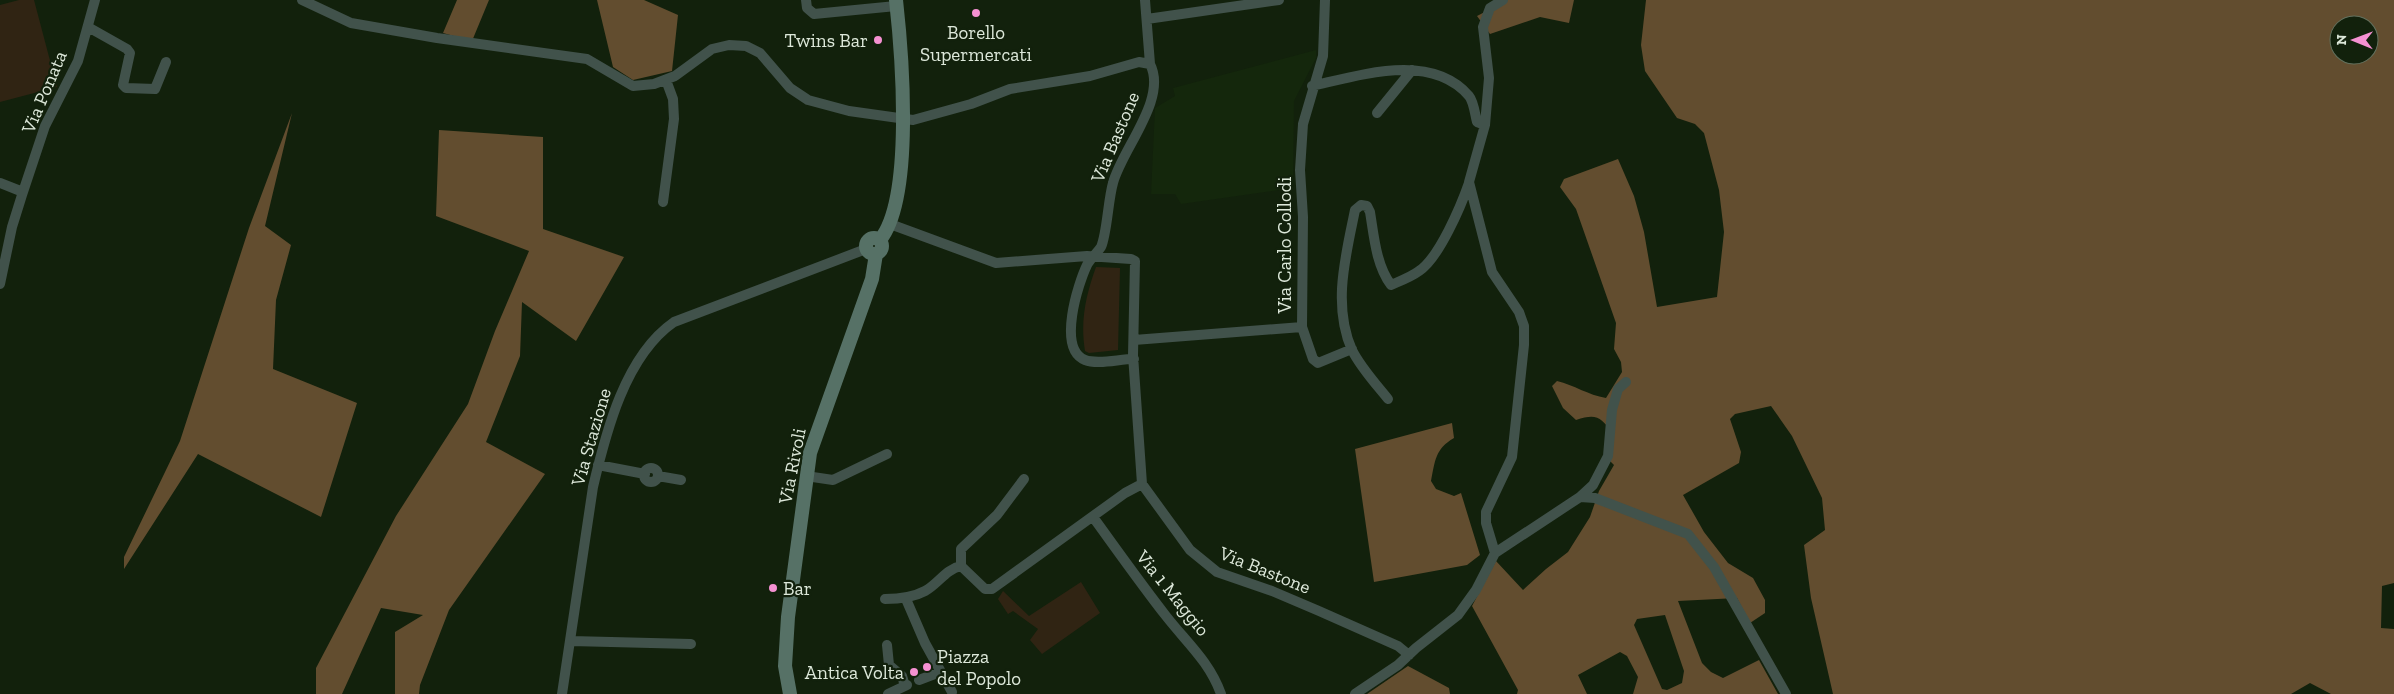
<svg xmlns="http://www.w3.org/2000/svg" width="2394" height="694" viewBox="0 0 2394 694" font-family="'Zilla Slab',serif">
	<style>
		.built { fill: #14270c }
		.green { fill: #302413 }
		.forest { fill: #624d2f; fill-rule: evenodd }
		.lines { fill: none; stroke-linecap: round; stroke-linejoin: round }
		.street { stroke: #41524b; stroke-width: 10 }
		.secondary { stroke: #567166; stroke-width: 14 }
		.poi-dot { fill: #f591d2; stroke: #12210c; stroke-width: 2 }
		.labels { text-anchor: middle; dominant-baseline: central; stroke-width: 4.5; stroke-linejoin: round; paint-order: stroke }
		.poi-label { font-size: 19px; fill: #dde8da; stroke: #12210c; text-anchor: end }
		.street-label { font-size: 19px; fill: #dde8da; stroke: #12210c }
	</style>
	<rect width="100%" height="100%" fill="#12210c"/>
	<path class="built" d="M 1316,50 L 1316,58 L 1294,101 L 1293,188 L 1181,204 L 1175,194 L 1151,194 L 1155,108 L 1175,96 L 1173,88 Z"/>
	<path class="green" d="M 19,0 L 34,0 L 57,87 L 0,102 L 0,5 Z
		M 1096,267 L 1120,268 L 1118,350 L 1089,353 L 1085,351 C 1080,320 1086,295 1096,267 Z
		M 1081,582 L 1100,613 L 1042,654 L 1030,640 L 1038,629 L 1013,611 L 1008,614 L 998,599 L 1003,591 L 1029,616 Z"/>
	<path class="forest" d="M 457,0 L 489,0 L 472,41 L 443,33 Z
		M 597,0 L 644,0 L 678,15 L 672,71 L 633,80 L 613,67 Z
		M 1508,0 L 1574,0 L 1569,23 L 1540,17 L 1490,34 L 1477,16 Z
		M 1646,0 L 2394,0 L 2394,583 L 2382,586 L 2381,628 L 2394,629 L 2394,694 L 2331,694 L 2310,683 L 2291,694 L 1833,694 L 1811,598 L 1804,545 L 1825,530 L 1822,498 L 1792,436 L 1771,406 L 1735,414 L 1730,419 L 1741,452 L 1739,463 L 1683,495 L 1704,532 L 1728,563 L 1753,578 L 1765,600 L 1765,613 L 1750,623 L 1737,598 L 1678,601 L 1702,663 L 1711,672 L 1723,678 L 1759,660 L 1778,694 L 1633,694 L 1638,677 L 1627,656 L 1620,652 L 1578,675 L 1587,694 L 1517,694 L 1518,690 L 1472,606 L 1496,561 L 1523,590 L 1546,569 L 1568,552 L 1590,517 L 1599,491 L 1614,465 L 1610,461 L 1614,434 C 1600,417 1597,413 1576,420 L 1563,408 L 1552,386 L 1557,381 C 1574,385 1588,395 1606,398 L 1622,372 L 1621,362 L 1614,349 L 1616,323 L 1576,209 L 1560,187 L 1564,179 L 1618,159 L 1634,196 L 1644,232 L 1657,307 L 1717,297 L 1724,232 L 1719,190 L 1704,133 L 1695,124 L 1677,118 L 1645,71 L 1641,45 ZM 2339,25 L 2369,25 L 2369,55 L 2339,55 ZM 1665,615 L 1684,671 L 1682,683 L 1667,690 L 1662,689 L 1634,625 L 1637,619 Z
		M 292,113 L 265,226 L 291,245 L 276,300 L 273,369 L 357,403 L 321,517 L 198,454 L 124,569 L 124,557 L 180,441 L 249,228 Z
		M 439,130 L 543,137 L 543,229 L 624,257 L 576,341 L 522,302 L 520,356 L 486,442 L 545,474 L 449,610 L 420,685 L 419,694 L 395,694 L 395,632 L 423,615 L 381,608 L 342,694 L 316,694 L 316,668 L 396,516 L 468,404 L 495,331 L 529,251 L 436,216 Z
		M 1452,423 L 1454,438 C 1435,449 1435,461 1431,481 L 1436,489 L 1454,496 L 1461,493 L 1480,555 L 1467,565 L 1374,582 L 1355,449 Z
		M 1408,666 L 1449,688 L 1450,694 L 1367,694 Z"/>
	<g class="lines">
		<path class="street" d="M 302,0 L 351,23 L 437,38 L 587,59 L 633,86 L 654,84 L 675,76 L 712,49 L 729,45 L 746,46 L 760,53 L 790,88 L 808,100 L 849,111 L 913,120 L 971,104 L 1010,89 L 1090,76 L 1139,62 L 1150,64
			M 806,0 L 807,8 L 814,14 L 896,6
			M 1325,0 L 1323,56 L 1303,124 L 1300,170 L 1303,217 L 1302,327 L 1313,359 L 1318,363 L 1352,349
			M 1147,19 L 1279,0
			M 88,27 L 127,49 L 130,53 L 123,85 L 126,88 L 155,89 L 166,62
			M 1312,86 C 1361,75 1431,52 1469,96 C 1474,102 1475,115 1477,122 L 1485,125
			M 1377,113 L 1412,70
			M 0,183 L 23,192
			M 663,202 L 674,119 L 673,99 L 666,80
			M 890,224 L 996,263 L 1087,256 L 1131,259 L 1135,261 L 1133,355 L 1142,484 L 1190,550 L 1217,572 L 1272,591 L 1319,611 L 1398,646 L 1409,655
			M 0,284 L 12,227 L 22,195 L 45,126 L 78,61 L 95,0
			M 1134,340 L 1302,327
			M 1134,359 C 1119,359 1098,365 1085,360 C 1057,349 1078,284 1087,265 C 1091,258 1097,253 1101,247 C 1107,234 1108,200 1113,183 C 1122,149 1168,99 1150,64 L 1145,0
			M 1388,399 C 1376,384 1361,368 1352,350 C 1332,305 1346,255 1355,210 L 1361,205 L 1367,206 L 1370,212 C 1374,236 1376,265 1391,285 C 1400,281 1411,277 1419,271 C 1439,258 1461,206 1469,183
			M 598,465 L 645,474
			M644 475a7 7 0 1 1 14 0a7 7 0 1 1-14 0Z
			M 658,476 L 681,480
			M 806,476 L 833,480 L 887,454
			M 1580,497 L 1595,498 L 1688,534 L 1714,567 L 1786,694
			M 1093,517 C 1117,550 1141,584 1166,616 C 1187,643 1209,661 1221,694
			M 1495,553 L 1486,523 L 1486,512 L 1512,457 L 1524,345 L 1524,326 L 1519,312 L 1492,272 L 1469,182 L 1485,125 L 1489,78 L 1483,27 L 1490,8 L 1503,0
			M 961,566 L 961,549 L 997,515 L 1024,479
			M 885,599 C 899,599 912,598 925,591 C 938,584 946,569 961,566 L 985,589 L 992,589 L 1125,493 L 1142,484
			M 906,599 L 925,643 L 952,692
			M 571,641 L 691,644
			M 887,645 L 889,665 L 902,676 L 905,686
			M 919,680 L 940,672
			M 562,694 L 593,487 C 606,432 625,356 674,322 L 866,249
			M 888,694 L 907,685
			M 1355,694 L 1398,665 L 1416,648 L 1458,615 L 1476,590 L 1495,553 L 1580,497 L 1593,485 L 1608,456 L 1612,410 L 1618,389 L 1626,382"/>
		<path class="secondary" d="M866 246a8 8 0 1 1 16 0a8 8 0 1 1-16 0Z
			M 880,240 C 914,198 902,54 896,0
			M 790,694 L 785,666 L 788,617 L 810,453 L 872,279 L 876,254"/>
	</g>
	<g class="poi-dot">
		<circle cx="976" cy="13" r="5"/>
		<circle cx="878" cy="40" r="5"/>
		<circle cx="773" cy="588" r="5"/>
		<circle cx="927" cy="667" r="5"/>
		<circle cx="914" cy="672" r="5"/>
	</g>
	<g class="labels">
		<g class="poi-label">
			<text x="976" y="32" text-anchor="middle">Borello<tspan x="976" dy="22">Supermercati</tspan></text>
			<text x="868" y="40">Twins Bar</text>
			<text x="783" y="588" text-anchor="start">Bar</text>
			<text x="937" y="656" text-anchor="start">Piazza<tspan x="937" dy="22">del Popolo</tspan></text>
			<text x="904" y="672">Antica Volta</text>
		</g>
		<g class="street-label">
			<text transform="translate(44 92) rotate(-67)">Via Ponata</text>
			<text transform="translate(1115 137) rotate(-67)">Via Bastone</text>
			<text transform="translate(1284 245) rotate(-90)">Via Carlo Collodi</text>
			<text transform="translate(591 437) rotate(-74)">Via Stazione</text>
			<text transform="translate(792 466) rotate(-79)">Via Rivoli</text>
			<text transform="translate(1265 570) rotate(22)">Via Bastone</text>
			<text transform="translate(1173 593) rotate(51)">Via 1 Maggio</text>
		</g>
	</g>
	<g transform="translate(2354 40) rotate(271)"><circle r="24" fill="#12210c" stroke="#63715e"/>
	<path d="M0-4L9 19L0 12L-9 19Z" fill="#f591d2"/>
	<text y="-8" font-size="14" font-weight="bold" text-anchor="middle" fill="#dde8da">N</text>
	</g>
</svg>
